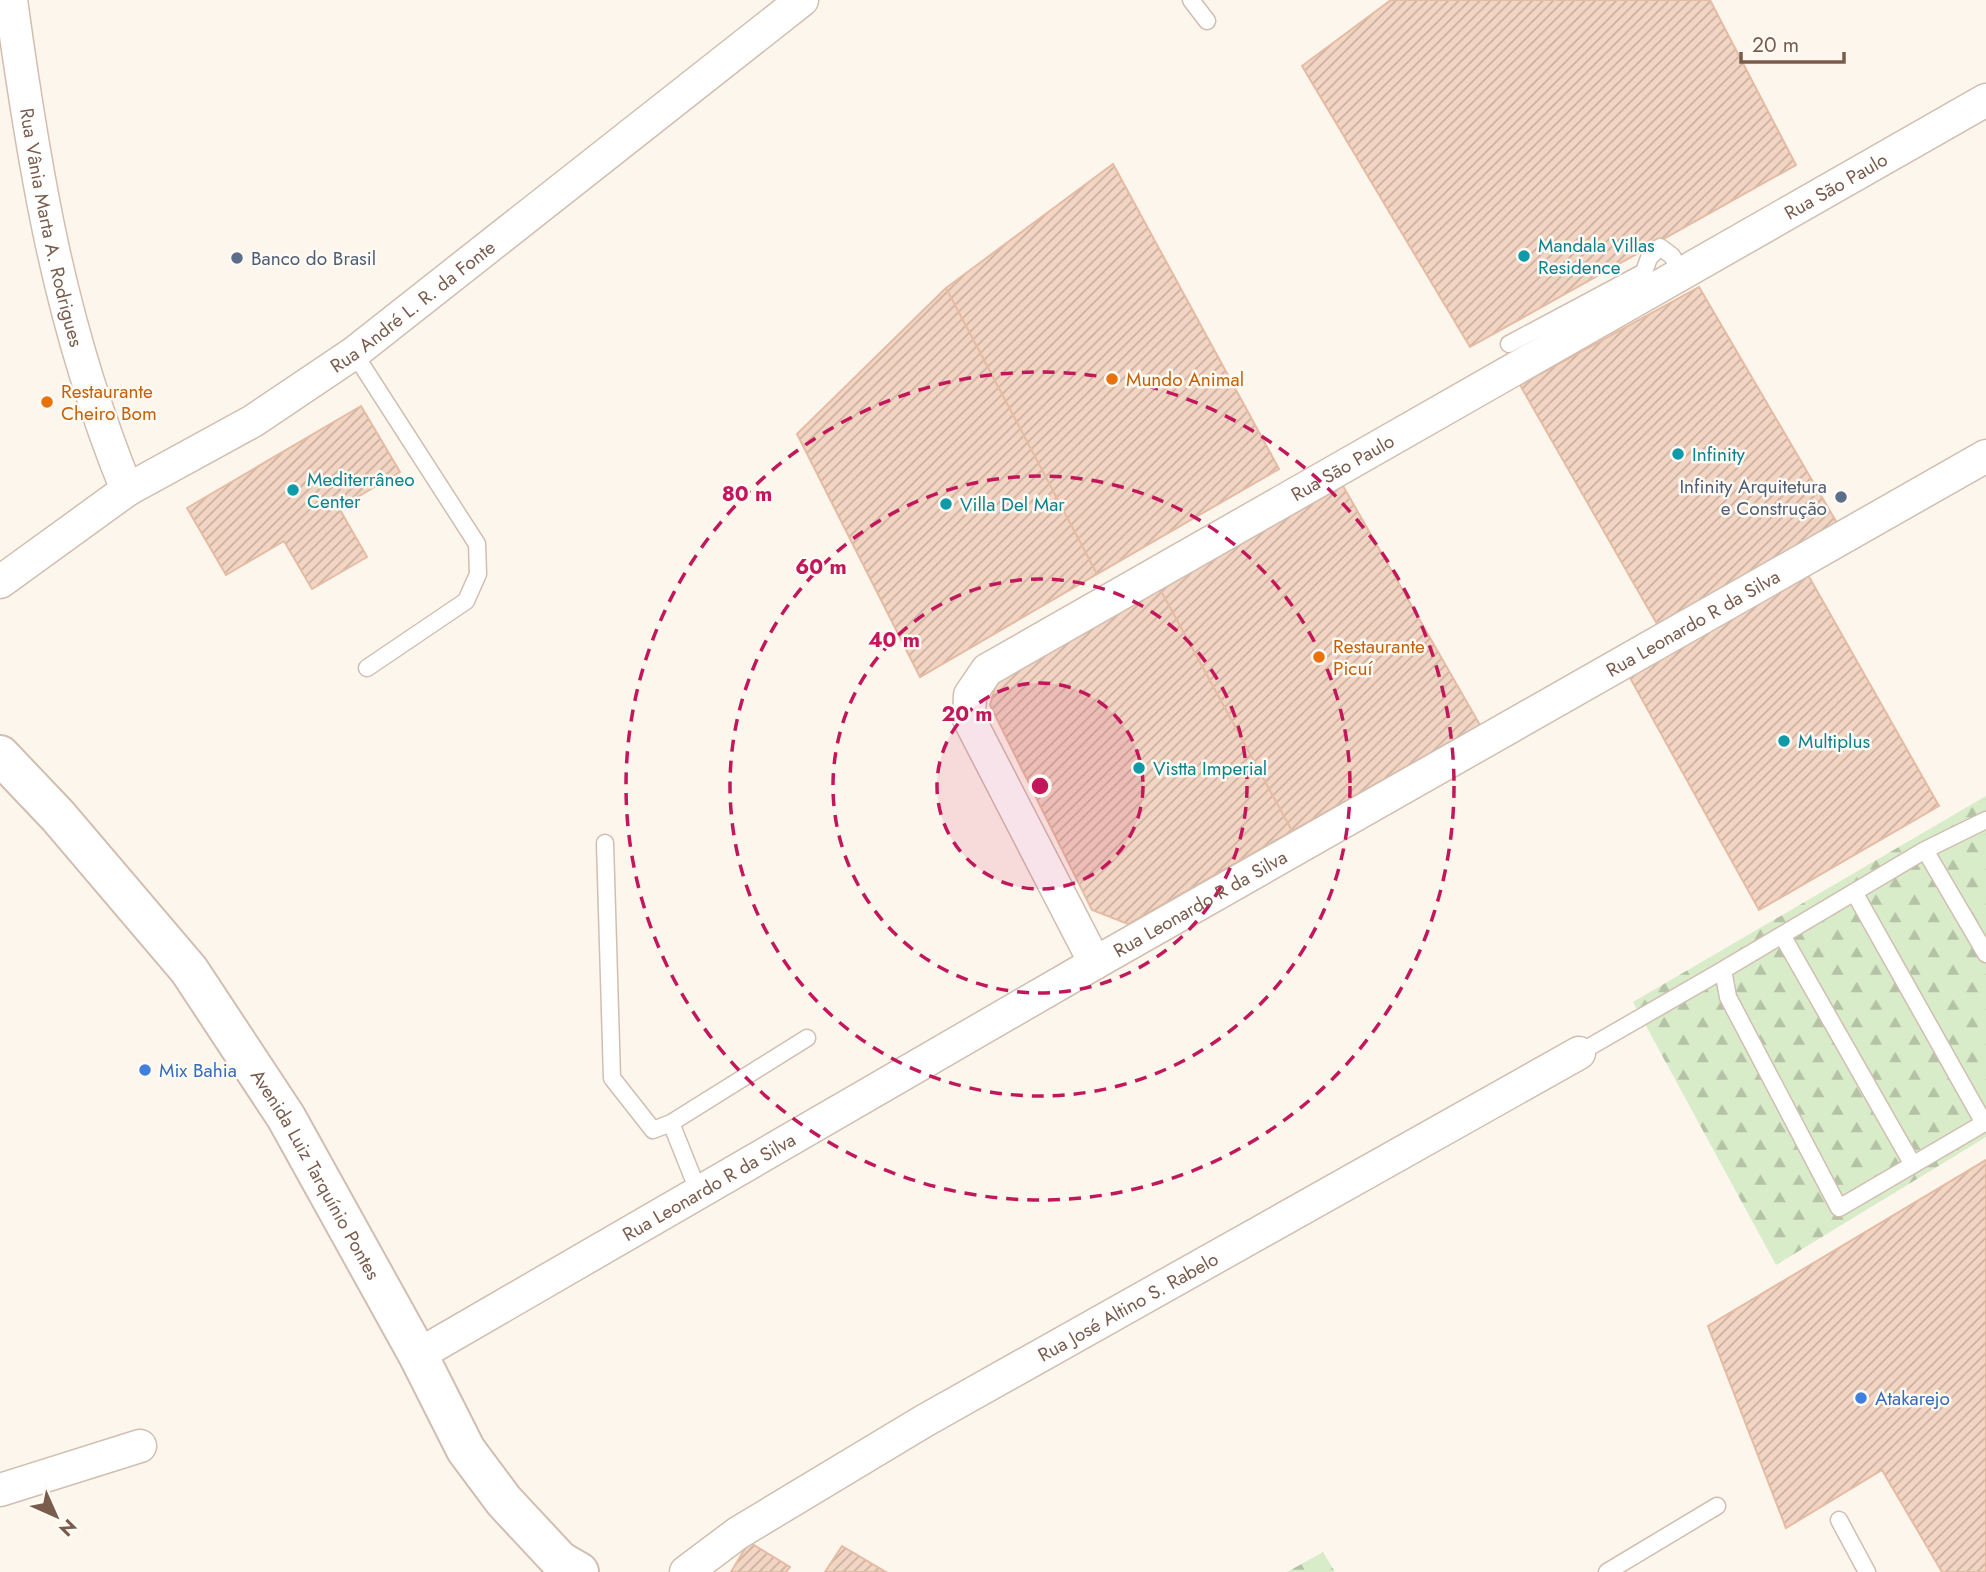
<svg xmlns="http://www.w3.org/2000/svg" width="1986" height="1572" viewBox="0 0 1986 1572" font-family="Jost,sans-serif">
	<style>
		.forest { fill: url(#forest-firs) }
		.building { fill: url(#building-hatch); stroke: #e6bba3; stroke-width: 2 }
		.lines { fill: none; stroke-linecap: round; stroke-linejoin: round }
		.service-casing { stroke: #d1beb0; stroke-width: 19 }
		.minor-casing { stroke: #d1beb0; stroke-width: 35 }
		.tertiary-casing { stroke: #d1beb0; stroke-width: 42 }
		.service { stroke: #fff; stroke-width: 16 }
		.minor { stroke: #fff; stroke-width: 32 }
		.tertiary { stroke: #fff; stroke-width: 38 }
		.ring { fill: none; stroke: #c2185b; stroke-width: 3.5; stroke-dasharray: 12 9 }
		.culture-dot { fill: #0f9aa8; stroke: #fffaf3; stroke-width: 2.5 }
		.service-dot { fill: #5c6f8a; stroke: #fffaf3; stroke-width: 2.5 }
		.food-dot { fill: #e8710a; stroke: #fffaf3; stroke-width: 2.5 }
		.shop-dot { fill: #3f7fe0; stroke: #fffaf3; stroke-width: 2.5 }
		.labels { text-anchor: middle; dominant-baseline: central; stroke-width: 5; stroke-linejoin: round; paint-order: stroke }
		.street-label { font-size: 19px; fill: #7a5c4d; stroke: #fffaf3 }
		.culture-label { font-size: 19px; fill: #0d838f; stroke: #fffaf3; text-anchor: start }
		.service-label { font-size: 19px; fill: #4e5e75; stroke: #fffaf3; text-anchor: start }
		.food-label { font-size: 19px; fill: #c56008; stroke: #fffaf3; text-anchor: start }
		.shop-label { font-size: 19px; fill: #366cbe; stroke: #fffaf3; text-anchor: start }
		.centre { fill: #c2185b; stroke: #fffaf3; stroke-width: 3.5 }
		.ring-label { font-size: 21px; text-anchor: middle; font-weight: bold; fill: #c2185b; stroke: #fffaf3; stroke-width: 5; stroke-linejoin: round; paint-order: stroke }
	</style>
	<defs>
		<pattern id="forest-firs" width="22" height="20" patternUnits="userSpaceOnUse" patternTransform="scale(1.75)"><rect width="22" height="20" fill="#d8ecc9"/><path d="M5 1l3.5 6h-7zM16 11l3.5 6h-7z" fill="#b4c2a5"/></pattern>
		<pattern id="building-hatch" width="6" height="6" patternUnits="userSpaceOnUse" patternTransform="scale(1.75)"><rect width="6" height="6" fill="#f3d5c3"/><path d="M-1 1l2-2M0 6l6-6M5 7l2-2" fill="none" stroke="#cab0a1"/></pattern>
	</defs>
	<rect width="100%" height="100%" fill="#fdf6ec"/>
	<path class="forest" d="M 1986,796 L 1986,1137 L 1776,1265 L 1633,1002 Z
		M 1323,1552 L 1335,1572 L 1287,1572 Z"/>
	<path class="building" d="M 1391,0 L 1710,0 L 1796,165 L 1470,347 L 1302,66 Z
		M 1113,164 L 1279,469 L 1097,574 L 946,288 Z
		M 1699,287 L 1837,523 L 1657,624 L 1520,385 Z
		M 946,288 L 1097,574 L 920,677 L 797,434 Z
		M 361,406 L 400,472 L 339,508 L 367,557 L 312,589 L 284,541 L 226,575 L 187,508 Z
		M 1343,486 L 1480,725 L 1292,831 L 1160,589 Z
		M 1808,575 L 1939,806 L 1759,910 L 1629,676 Z
		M 1160,589 L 1292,831 L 1128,924 L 1092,910 L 990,705 L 997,680 Z
		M 1986,1160 L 1986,1572 L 1942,1572 L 1882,1470 L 1786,1528 L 1708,1326 Z
		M 749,1542 L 790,1567 L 786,1572 L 731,1572 Z
		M 842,1546 L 886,1572 L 825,1572 Z"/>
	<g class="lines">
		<defs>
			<path id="service" d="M 1191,0 L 1207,21
				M 1509,344 L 1644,272 L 1649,258 L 1660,247 L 1672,256 L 1682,274
				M 354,353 L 477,544 L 478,574 L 466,601 L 367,668
				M 1986,820 L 1925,850 L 1723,970 L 1728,997 L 1839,1208 L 1986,1122
				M 605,843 L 612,1078 L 653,1130 L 671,1123
				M 1925,850 L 1986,954
				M 1854,892 L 1984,1123
				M 1782,935 L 1913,1165
				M 1579,1053 L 1723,970
				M 699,1193 L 671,1123 L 807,1038
				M 1839,1520 L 1867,1572
				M 1607,1572 L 1717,1506"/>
			<g id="minor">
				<path id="s1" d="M 11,0 C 35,174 60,326 127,490"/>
				<path id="s2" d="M 0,582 L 127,490 L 253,421 L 354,353 L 802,0"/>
				<path id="s3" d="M 1095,963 L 969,719 L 970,695 L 987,670 L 1986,100"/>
				<path id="s4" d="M 418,1355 L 1095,963 L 1986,456"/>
				<path d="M 0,1490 L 140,1446"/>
				<path id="s5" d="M 686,1572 L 738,1533 L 924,1421 L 1579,1053"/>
			</g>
			<g id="tertiary">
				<path id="s6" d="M 0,755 L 58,816 L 189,970 L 286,1117 L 418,1355 L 466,1450 L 504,1501 L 560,1561 L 579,1572"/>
			</g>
		</defs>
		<use href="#service" class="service-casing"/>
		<use href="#minor" class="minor-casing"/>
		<use href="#tertiary" class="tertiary-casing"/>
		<use href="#service" class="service"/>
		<use href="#minor" class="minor"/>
		<use href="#tertiary" class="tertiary"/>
	</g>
	<circle cx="1040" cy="786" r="103" fill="#c2185b" fill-opacity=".12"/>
	<g class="ring">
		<circle cx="1040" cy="786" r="103"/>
		<circle cx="1040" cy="786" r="207"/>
		<circle cx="1040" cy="786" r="310"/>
		<circle cx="1040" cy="786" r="414"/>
	</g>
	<g class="culture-dot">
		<circle cx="1524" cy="256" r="7"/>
		<circle cx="1678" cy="454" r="7"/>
		<circle cx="293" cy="490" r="7"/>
		<circle cx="946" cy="504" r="7"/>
		<circle cx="1784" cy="741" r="7"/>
		<circle cx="1139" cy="768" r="7"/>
	</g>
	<g class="service-dot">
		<circle cx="237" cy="258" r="7"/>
		<circle cx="1841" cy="497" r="7"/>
	</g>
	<g class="food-dot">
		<circle cx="1112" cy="379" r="7"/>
		<circle cx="47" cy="402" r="7"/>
		<circle cx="1319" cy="657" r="7"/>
	</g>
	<g class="shop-dot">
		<circle cx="145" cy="1070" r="7"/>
		<circle cx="1861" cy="1398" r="7"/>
	</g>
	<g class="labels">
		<g class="street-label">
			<text stroke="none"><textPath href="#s3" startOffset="1306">Rua São Paulo</textPath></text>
			<text stroke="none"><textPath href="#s1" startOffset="231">Rua Vânia Marta A. Rodrigues</textPath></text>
			<text stroke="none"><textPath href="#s2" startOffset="497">Rua André L. R. da Fonte</textPath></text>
			<text stroke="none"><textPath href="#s3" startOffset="738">Rua São Paulo</textPath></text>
			<text stroke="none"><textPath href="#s4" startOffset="1470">Rua Leonardo R da Silva</textPath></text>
			<text stroke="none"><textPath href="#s4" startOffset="903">Rua Leonardo R da Silva</textPath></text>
			<text stroke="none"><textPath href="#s6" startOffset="527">Avenida Luiz Tarquínio Pontes</textPath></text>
			<text stroke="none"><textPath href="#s4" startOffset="336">Rua Leonardo R da Silva</textPath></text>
			<text stroke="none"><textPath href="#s5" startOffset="516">Rua José Altino S. Rabelo</textPath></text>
		</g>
		<g class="culture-label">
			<text x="1538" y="245">Mandala Villas<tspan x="1538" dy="22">Residence</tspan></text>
			<text x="1692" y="454">Infinity</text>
			<text x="307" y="479">Mediterrâneo<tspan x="307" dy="22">Center</tspan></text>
			<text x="960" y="504">Villa Del Mar</text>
			<text x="1798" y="741">Multiplus</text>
			<text x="1153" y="768">Vistta Imperial</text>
		</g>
		<g class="service-label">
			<text x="251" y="258">Banco do Brasil</text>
			<text x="1827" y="486" text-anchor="end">Infinity Arquitetura<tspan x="1827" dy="22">e Construção</tspan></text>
		</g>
		<g class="food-label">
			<text x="1126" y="379">Mundo Animal</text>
			<text x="61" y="391">Restaurante<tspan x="61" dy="22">Cheiro Bom</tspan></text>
			<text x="1333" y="646">Restaurante<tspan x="1333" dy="22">Picuí</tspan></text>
		</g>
		<g class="shop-label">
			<text x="159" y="1070">Mix Bahia</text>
			<text x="1875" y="1398">Atakarejo</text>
		</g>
	</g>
	<circle cx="1040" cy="786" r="10" class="centre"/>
	<g class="ring-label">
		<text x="747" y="501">80 m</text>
		<text x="821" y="574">60 m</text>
		<text x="894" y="647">40 m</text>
		<text x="967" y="721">20 m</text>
	</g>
	<g transform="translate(56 1516) rotate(135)" stroke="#fffaf3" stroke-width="5" paint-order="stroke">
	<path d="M0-5L12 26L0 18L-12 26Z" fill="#7a5c4d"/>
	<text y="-10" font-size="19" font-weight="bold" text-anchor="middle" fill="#7a5c4d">N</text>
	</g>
	<path d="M1741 52v10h103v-10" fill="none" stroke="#7a5c4d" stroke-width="3.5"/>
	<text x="1752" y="52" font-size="21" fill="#7a5c4d" stroke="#fffaf3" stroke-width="5" paint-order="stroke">20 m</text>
</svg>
